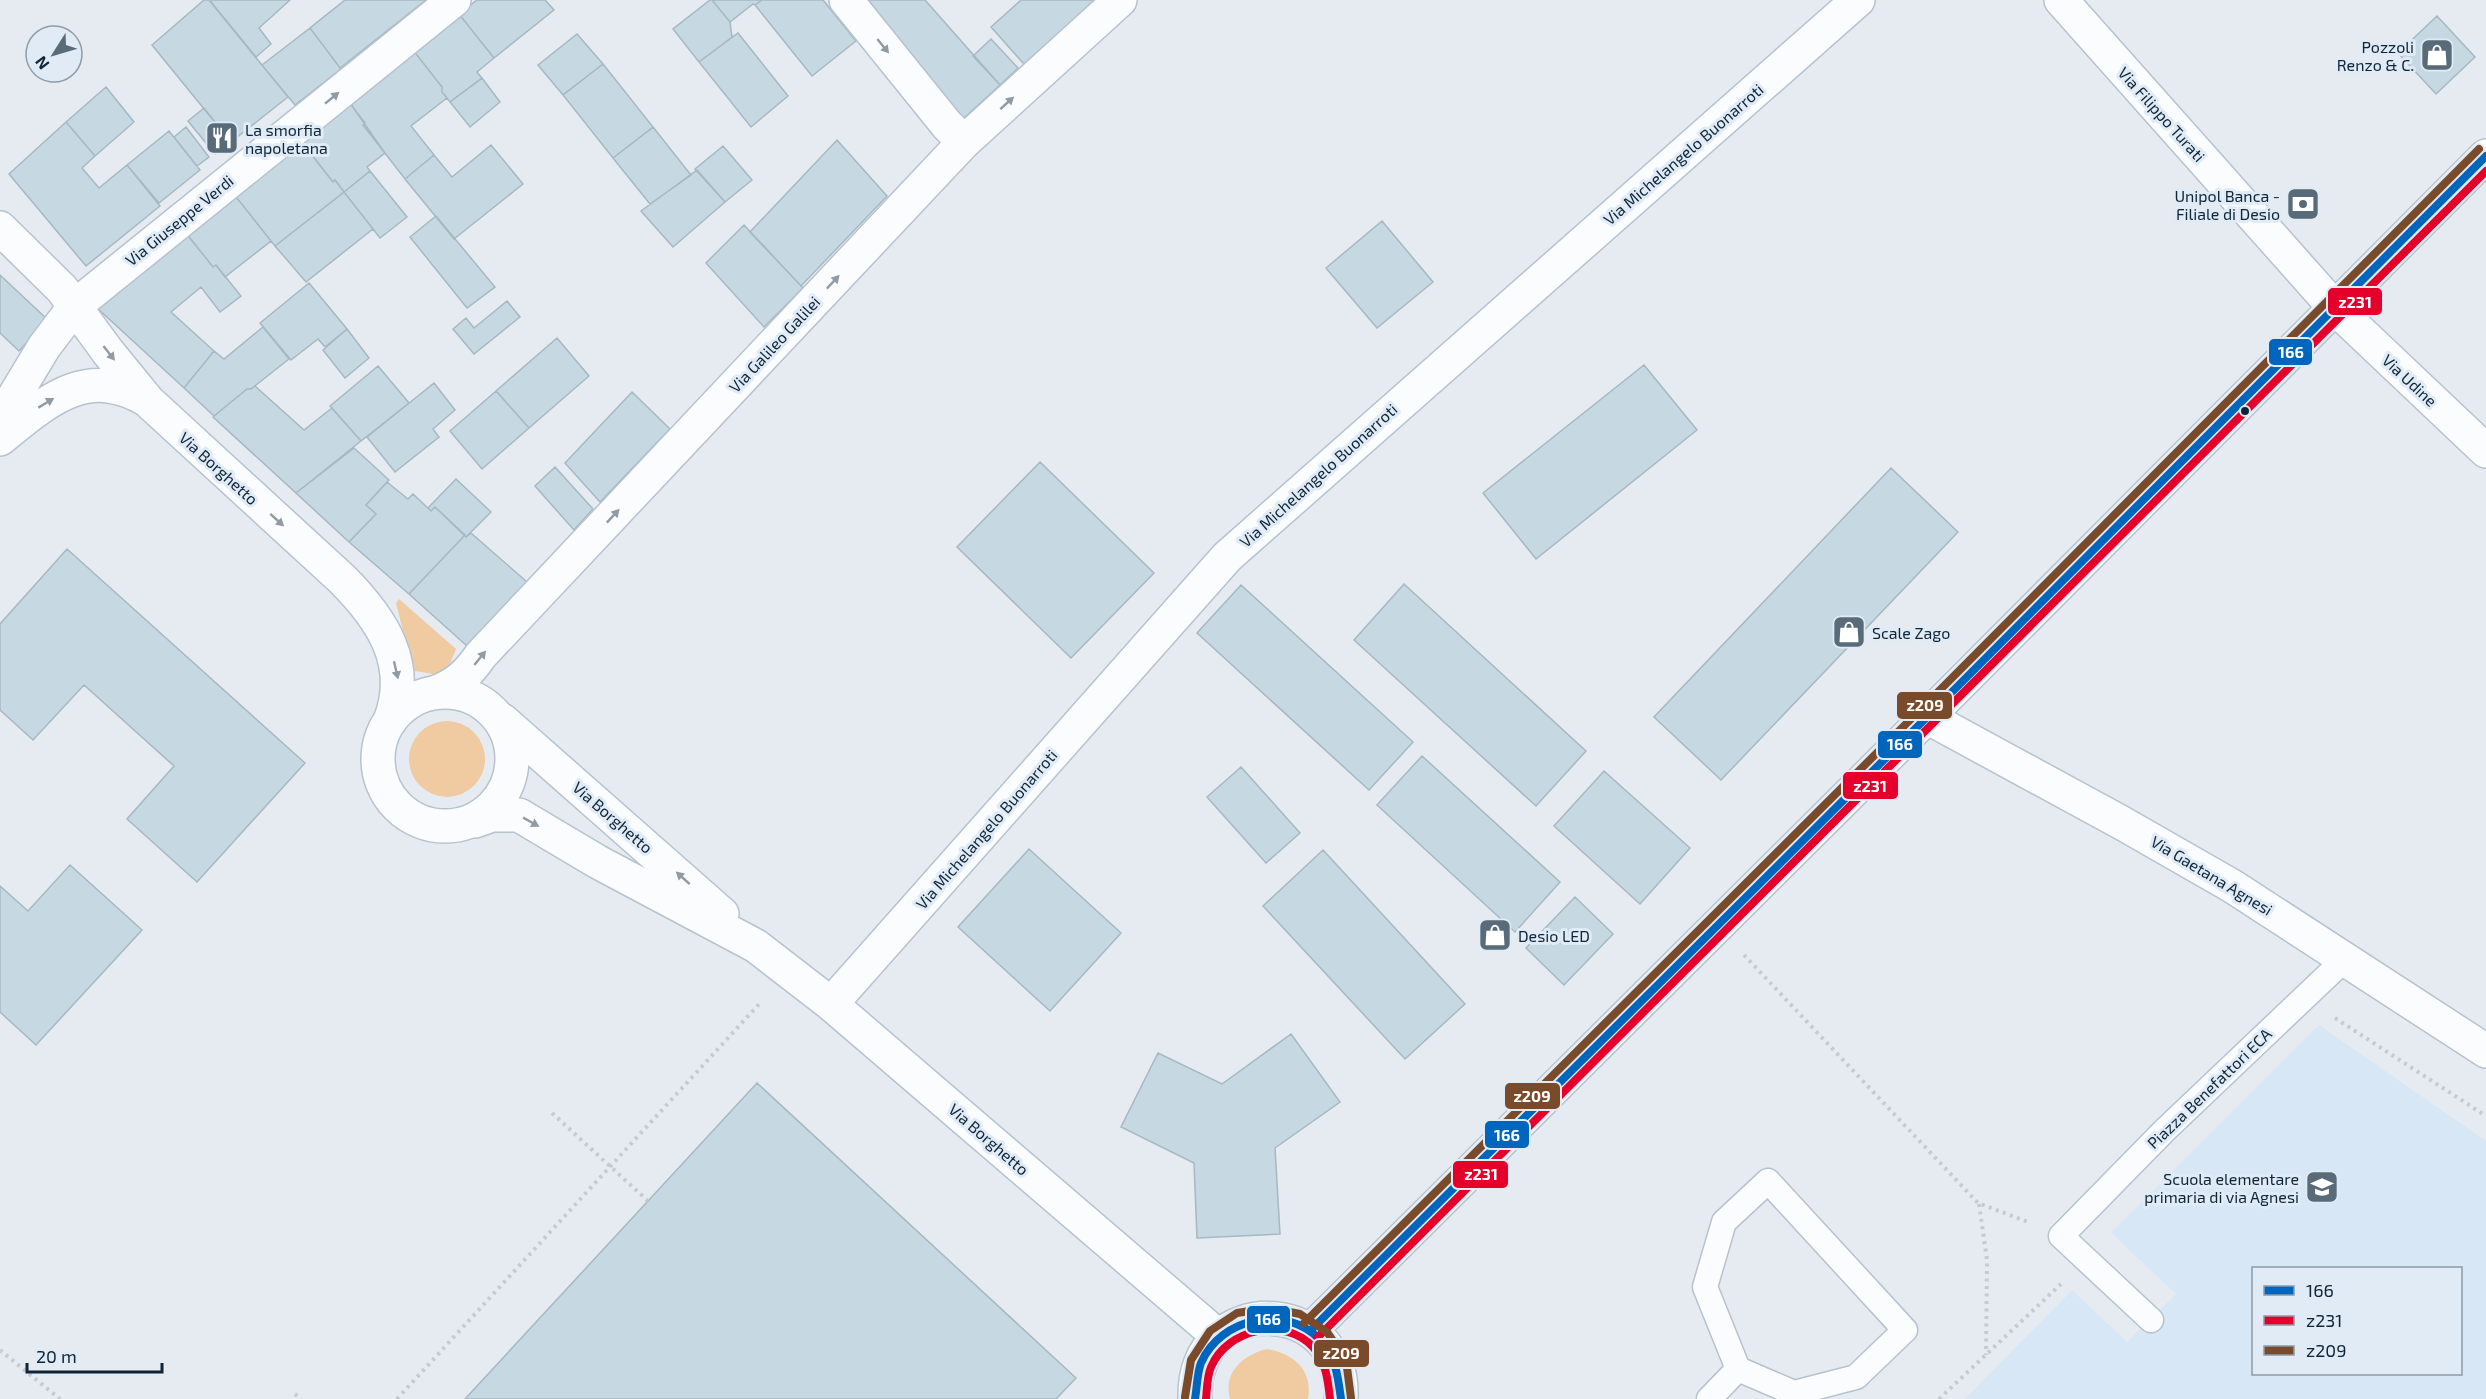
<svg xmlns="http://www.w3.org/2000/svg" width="2486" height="1399" viewBox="0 0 2486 1399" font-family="'Exo 2',sans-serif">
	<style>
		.built { fill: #d7e7f6; fill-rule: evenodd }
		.green { fill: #f0caa0 }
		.building { fill: #c6d8e2; stroke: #a6b8c2; stroke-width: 1.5 }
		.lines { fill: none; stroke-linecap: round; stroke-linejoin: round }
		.lane-casing { stroke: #b6c3cf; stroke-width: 27 }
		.street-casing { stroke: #b6c3cf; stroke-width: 36 }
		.secondary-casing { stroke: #b6c3cf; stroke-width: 36 }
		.path { stroke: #c6cbcf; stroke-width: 4; stroke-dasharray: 3 4.5; stroke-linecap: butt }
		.lane { stroke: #fbfcfd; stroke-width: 24 }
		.street { stroke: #fbfcfd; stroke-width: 33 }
		.secondary { stroke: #fbfcfd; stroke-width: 33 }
		.bus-1-casing { stroke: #e0ebf6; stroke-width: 12 }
		.bus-2-casing { stroke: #e0ebf6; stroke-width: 12 }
		.bus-3-casing { stroke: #e0ebf6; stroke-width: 12 }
		.bus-1 { stroke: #0065bd; stroke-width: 8 }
		.bus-2 { stroke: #e4002b; stroke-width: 8 }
		.bus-3 { stroke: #7a4b2a; stroke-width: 8 }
		.oneway { fill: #909ba4 }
		.bus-dot { fill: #0e2538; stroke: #e0ebf6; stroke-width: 2 }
		.labels { text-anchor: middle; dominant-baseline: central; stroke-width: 6; stroke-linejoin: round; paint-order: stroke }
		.poi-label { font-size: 16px; fill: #0e2538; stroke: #e0ebf6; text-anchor: end }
		.street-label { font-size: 16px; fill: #0e2538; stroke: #e0ebf6 }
		.line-badge { stroke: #e0ebf6; stroke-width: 2 }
		.badge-label { font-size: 16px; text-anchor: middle; font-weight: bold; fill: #fff }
	</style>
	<rect width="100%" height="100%" fill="#e5ebf1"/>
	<path class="built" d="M 2319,1025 L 2486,1141 L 2486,1399 L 1965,1399 L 2072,1290 L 2127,1342 L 2176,1294 L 2111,1233 ZM 2254,1268 L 2460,1268 L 2460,1374 L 2254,1374 Z"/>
	<path class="green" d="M 399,599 L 456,649 L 445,676 L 415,671 L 412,667 L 396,603 Z
		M409 759a38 38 0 1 1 76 0a38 38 0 1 1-76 0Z
		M 1267,1349 C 1294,1354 1313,1370 1308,1399 L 1230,1399 C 1223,1372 1243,1355 1267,1349 Z"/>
	<path class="building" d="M 204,0 L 209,0 L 288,97 L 231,142 L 152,45 Z
		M 212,0 L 290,0 L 259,28 L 271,44 L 256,57 L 211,2 Z
		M 345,0 L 426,0 L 340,68 L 310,28 Z
		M 477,0 L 545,0 L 554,10 L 494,58 L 459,14 Z
		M 710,0 L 712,0 L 730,22 L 732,37 L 699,62 L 673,29 Z
		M 712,0 L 762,0 L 755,5 L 753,4 L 730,22 Z
		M 762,0 L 823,0 L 856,41 L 812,76 L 755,5 Z
		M 868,0 L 925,0 L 1000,85 L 963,119 Z
		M 1021,0 L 1097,0 L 1024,64 L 991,27 Z
		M 459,14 L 494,58 L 477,72 L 482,78 L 450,102 L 442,92 L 442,87 L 413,50 Z
		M 2437,16 L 2475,57 L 2436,94 L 2398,53 Z
		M 310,28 L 341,69 L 295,105 L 262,65 Z
		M 738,33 L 788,96 L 751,127 L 699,62 Z
		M 577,34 L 603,64 L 563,95 L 538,65 Z
		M 991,39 L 1018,68 L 1000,85 L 973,56 Z
		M 413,50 L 442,87 L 442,92 L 447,98 L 411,126 L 434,155 L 405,179 L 363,125 L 365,123 L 348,101 Z
		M 603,64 L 653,127 L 613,158 L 563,95 Z
		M 482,78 L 500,102 L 470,127 L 450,102 Z
		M 106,87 L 134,122 L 95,156 L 66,122 Z
		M 350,103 L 385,153 L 367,167 L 370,171 L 344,192 L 335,180 L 333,182 L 301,141 Z
		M 204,108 L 231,142 L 215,154 L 188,121 Z
		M 66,122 L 95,156 L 82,168 L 99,188 L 127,165 L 160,206 L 86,266 L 9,174 Z
		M 186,127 L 209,157 L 197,166 L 174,137 Z
		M 653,127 L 691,175 L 650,204 L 613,158 Z
		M 169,131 L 200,170 L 159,203 L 127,165 Z
		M 300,140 L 333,182 L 335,180 L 344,192 L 275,246 L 233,193 Z
		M 837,140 L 887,196 L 801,286 L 750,232 Z
		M 491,145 L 523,184 L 454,239 L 405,179 L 434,155 L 452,177 Z
		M 723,146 L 752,180 L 725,202 L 695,169 Z
		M 697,170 L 725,202 L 673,247 L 641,211 Z
		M 370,171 L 407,217 L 380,238 L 344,192 Z
		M 344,192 L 373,229 L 306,282 L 275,246 Z
		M 233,193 L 271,241 L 225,277 L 216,265 L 213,267 L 185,232 Z
		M 436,216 L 495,287 L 467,308 L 410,237 Z
		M 1382,221 L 1433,282 L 1377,328 L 1326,268 Z
		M 744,225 L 803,288 L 764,327 L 706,263 Z
		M 186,233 L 213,267 L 216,265 L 241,296 L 220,312 L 201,287 L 171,312 L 214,351 L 184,388 L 95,306 Z
		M 0,275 L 48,320 L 19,351 L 0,333 Z
		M 309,283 L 347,329 L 325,347 L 318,339 L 291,360 L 260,323 Z
		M 507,301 L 520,317 L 474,354 L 453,329 L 466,318 L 474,328 Z
		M 263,327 L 289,359 L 251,389 L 247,389 L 214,416 L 184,388 L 214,351 L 224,359 Z
		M 347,329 L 369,358 L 345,378 L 323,350 Z
		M 557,338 L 589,376 L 529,428 L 496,391 Z
		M 1644,365 L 1697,430 L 1536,559 L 1483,493 Z
		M 378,366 L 409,403 L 361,441 L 330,406 Z
		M 434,383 L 455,410 L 433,429 L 439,437 L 395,472 L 367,437 Z
		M 255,386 L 304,430 L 332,408 L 361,441 L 296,493 L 213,417 L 247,389 L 251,389 Z
		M 496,391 L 529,428 L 482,469 L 450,431 Z
		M 632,392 L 670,429 L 600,502 L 565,463 Z
		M 354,448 L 389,480 L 366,505 L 376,514 L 349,542 L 296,493 Z
		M 1040,462 L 1154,573 L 1071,658 L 957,547 Z
		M 555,467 L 593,509 L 574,530 L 535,486 Z
		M 1891,468 L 1958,532 L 1721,780 L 1654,717 Z
		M 456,479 L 491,512 L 466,537 L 435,507 L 431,511 L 428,508 Z
		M 387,482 L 408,499 L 413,494 L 431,511 L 435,507 L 465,535 L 409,594 L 349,542 L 376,514 L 366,505 Z
		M 471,533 L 527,582 L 467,646 L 409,594 L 465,535 L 466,537 Z
		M 67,549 L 305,763 L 197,882 L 127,819 L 174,766 L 84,685 L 33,740 L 0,710 L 0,624 Z
		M 1404,584 L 1586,751 L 1536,806 L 1354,640 Z
		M 1241,585 L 1413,742 L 1369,790 L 1197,633 Z
		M 1422,756 L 1560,882 L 1515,932 L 1377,805 Z
		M 1241,767 L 1300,833 L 1266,863 L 1207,797 Z
		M 1604,771 L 1690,848 L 1640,904 L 1554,826 Z
		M 1029,849 L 1121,933 L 1050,1011 L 958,927 Z
		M 1323,850 L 1465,1004 L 1405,1059 L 1263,906 Z
		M 70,865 L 142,930 L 36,1045 L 0,1012 L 0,886 L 28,911 Z
		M 1575,897 L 1613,934 L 1564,985 L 1526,948 Z
		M 1291,1034 L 1340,1102 L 1275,1148 L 1280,1234 L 1197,1238 L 1194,1163 L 1121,1127 L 1158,1053 L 1222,1084 Z
		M 757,1083 L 1076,1378 L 1056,1399 L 465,1399 Z"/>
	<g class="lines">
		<defs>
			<path id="lane" d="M 1768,1181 L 1905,1330 L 1856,1377 L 1794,1393 L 1738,1369 L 1705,1287 L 1724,1222 Z
				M 2151,1320 L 2061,1236 L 2165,1130 L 2345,959
				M 1709,1399 L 1738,1369"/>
			<path id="street" d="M 846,0 L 947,125 L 964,142
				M 2061,0 L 2335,308 L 2486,451
				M 0,228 L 62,289 L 108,352 L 148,401 L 342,579 C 382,619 412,664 390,721
				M 0,420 L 44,347 L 75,306 L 454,0
				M 0,439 C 47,401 86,364 147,400
				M378 759a67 67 0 1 1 134 0a67 67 0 1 1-134 0Z
				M 434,693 C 456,685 468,674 481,655 L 964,142 L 1120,0
				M 502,720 L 722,914
				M 475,821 L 492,815 L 519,815 L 598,862 L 756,946 L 831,1004 L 1218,1336
				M 831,1004 L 1227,557 L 1858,0"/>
			<path id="secondary" d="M 1927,717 L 2122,823 L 2232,886 L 2486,1051
				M 1311,1330 L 1927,717 L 2486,156
				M 1195,1399 C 1192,1290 1346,1293 1341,1399"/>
		</defs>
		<use href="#lane" class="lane-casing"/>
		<use href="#street" class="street-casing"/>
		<use href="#secondary" class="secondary-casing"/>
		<path class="path" d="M 1744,955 L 1978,1203 L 2028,1222
			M 2335,1018 L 2486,1116
			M 552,1113 L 648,1201
			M 1979,1204 L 1987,1260 L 1986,1355
			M 0,1350 L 60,1399
			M 295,1394 L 301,1399
			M 397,1399 L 761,1002
			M 1939,1399 L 2061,1284"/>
		<use href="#lane" class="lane"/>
		<use href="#street" class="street"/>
		<use href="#secondary" class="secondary"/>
		<defs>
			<path id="bus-1" d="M 1311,1330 L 1927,717 L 2486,156
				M 1195,1399 C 1197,1388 1197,1373 1201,1363 C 1220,1318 1286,1303 1320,1340 C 1336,1357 1338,1377 1341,1399"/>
			<path id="bus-2" d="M 1318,1337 L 2486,171
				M 1206,1399 C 1207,1389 1207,1376 1211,1367 C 1227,1329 1284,1316 1313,1347 C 1326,1362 1328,1380 1330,1399"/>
			<path id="bus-3" d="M 1304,1323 L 1920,710 L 2479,149
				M 1185,1397 L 1191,1360 L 1210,1331 L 1237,1313 L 1269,1308 L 1300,1314 L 1327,1332 L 1346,1360 L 1351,1398"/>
		</defs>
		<use href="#bus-1" class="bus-1-casing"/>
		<use href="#bus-2" class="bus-2-casing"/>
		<use href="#bus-3" class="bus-3-casing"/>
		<use href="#bus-1" class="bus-1"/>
		<use href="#bus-2" class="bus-2"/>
		<use href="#bus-3" class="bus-3"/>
	</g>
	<defs><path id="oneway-solid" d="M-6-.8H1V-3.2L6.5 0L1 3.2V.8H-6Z" transform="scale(1.5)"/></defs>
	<g class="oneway">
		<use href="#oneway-solid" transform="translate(883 46) rotate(51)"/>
		<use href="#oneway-solid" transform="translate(332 98) rotate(-39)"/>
		<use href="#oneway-solid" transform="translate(1007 103) rotate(-42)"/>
		<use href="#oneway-solid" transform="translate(833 282) rotate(-47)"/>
		<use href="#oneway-solid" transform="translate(109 353) rotate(52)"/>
		<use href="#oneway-solid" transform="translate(46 403) rotate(-31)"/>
		<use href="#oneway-solid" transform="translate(613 516) rotate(-47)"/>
		<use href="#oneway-solid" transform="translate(277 520) rotate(42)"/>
		<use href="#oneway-solid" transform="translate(480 658) rotate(-51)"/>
		<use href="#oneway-solid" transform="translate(396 670) rotate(77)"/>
		<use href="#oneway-solid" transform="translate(531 822) rotate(29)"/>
		<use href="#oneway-solid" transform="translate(683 878) rotate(-138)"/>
	</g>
	<defs>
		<symbol id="shop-square" viewBox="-11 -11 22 22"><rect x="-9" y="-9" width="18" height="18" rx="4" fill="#596a79" stroke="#e0ebf6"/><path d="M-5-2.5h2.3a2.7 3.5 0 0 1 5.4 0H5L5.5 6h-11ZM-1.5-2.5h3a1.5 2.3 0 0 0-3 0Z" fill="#fff"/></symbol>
		<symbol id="restaurant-square" viewBox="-11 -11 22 22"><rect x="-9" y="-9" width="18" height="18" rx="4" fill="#596a79" stroke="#e0ebf6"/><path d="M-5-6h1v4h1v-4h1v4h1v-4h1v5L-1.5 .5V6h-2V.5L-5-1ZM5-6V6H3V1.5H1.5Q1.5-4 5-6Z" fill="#fff"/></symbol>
		<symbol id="bank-square" viewBox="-11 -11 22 22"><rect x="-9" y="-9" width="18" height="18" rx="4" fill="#596a79" stroke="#e0ebf6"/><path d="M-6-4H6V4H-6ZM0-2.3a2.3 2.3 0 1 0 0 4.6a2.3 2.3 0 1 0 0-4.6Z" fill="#fff"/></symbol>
		<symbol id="school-square" viewBox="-11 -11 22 22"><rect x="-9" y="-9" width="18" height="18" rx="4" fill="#596a79" stroke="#e0ebf6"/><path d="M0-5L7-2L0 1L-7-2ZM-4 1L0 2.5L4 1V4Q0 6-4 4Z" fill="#fff"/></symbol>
	</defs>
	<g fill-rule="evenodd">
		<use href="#shop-square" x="2418" y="36" width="38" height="38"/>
		<use href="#restaurant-square" x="203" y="119" width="38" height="38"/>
		<use href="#bank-square" x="2284" y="185" width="38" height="38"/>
		<use href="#shop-square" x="1830" y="613" width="38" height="38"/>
		<use href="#shop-square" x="1476" y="916" width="38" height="38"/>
		<use href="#school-square" x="2303" y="1168" width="38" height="38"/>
	</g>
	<circle class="bus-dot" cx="2245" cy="411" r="5"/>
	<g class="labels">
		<g class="poi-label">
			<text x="2414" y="46">Pozzoli<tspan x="2414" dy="18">Renzo &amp; C.</tspan></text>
			<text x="245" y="129" text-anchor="start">La smorfia<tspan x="245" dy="18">napoletana</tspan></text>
			<text x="2280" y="195">Unipol Banca -<tspan x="2280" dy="18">Filiale di Desio</tspan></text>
			<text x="1872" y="632" text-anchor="start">Scale Zago</text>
			<text x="1518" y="935" text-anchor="start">Desio LED</text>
			<text x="2299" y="1178">Scuola elementare<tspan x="2299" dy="18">primaria di via Agnesi</tspan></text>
		</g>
		<g class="street-label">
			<text transform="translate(2162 114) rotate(48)">Via Filippo Turati</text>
			<text transform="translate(1683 154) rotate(-41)">Via Michelangelo Buonarroti</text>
			<text transform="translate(179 220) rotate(-39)">Via Giuseppe Verdi</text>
			<text transform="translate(774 344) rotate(-47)">Via Galileo Galilei</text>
			<text transform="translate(2410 380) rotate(43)">Via Udine</text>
			<text transform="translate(219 468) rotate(42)">Via Borghetto</text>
			<text transform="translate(1318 475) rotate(-42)">Via Michelangelo Buonarroti</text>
			<text transform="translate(613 817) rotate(41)">Via Borghetto</text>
			<text transform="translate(986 829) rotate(-49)">Via Michelangelo Buonarroti</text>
			<text transform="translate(2212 875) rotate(31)">Via Gaetana Agnesi</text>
			<text transform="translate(2209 1088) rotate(-44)">Piazza Benefattori ECA</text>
			<text transform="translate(989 1139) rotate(41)">Via Borghetto</text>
		</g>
	</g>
	<g class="line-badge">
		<rect x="2327" y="287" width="56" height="29" rx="6" fill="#e4002b"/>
		<rect x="2268" y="338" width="45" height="28" rx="6" fill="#0065bd"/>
		<rect x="1896" y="691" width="57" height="29" rx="6" fill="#7a4b2a"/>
		<rect x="1877" y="730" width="46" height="29" rx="6" fill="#0065bd"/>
		<rect x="1842" y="771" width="57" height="29" rx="6" fill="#e4002b"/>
		<rect x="1504" y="1082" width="57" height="28" rx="6" fill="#7a4b2a"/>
		<rect x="1484" y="1120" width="46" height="29" rx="6" fill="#0065bd"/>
		<rect x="1452" y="1160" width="57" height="29" rx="6" fill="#e4002b"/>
		<rect x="1246" y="1305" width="45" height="29" rx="6" fill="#0065bd"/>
		<rect x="1313" y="1339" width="57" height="29" rx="6" fill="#7a4b2a"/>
	</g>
	<g class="badge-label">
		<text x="2355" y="308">z231</text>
		<text x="2291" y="358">166</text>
		<text x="1925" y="711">z209</text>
		<text x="1900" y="750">166</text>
		<text x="1870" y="792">z231</text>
		<text x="1532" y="1102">z209</text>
		<text x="1507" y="1141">166</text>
		<text x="1481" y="1180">z231</text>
		<text x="1268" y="1325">166</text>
		<text x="1341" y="1359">z209</text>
	</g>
	<rect x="2252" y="1267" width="210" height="108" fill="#e0ebf6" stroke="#8c9caa" stroke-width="1.5"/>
	<rect x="2264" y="1286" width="30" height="9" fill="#0065bd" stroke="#8c9caa" stroke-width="1.5"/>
	<text x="2306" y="1297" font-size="18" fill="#0e2538">166</text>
	<rect x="2264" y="1316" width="30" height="9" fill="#e4002b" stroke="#8c9caa" stroke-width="1.5"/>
	<text x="2306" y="1327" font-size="18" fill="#0e2538">z231</text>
	<rect x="2264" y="1346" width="30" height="9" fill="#7a4b2a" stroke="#8c9caa" stroke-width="1.5"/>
	<text x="2306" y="1357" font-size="18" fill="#0e2538">z209</text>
	<g transform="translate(54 54) rotate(233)"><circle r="28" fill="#e0ebf6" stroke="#8c9caa" stroke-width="1.5"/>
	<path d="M0-4.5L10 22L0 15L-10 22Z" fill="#596a79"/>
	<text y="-9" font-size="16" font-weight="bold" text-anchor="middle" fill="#0e2538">N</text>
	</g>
	<path d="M27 1363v9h135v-9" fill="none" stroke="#0e2538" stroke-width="3"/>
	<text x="36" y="1363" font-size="18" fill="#0e2538" stroke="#e0ebf6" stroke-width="4.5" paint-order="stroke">20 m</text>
</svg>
